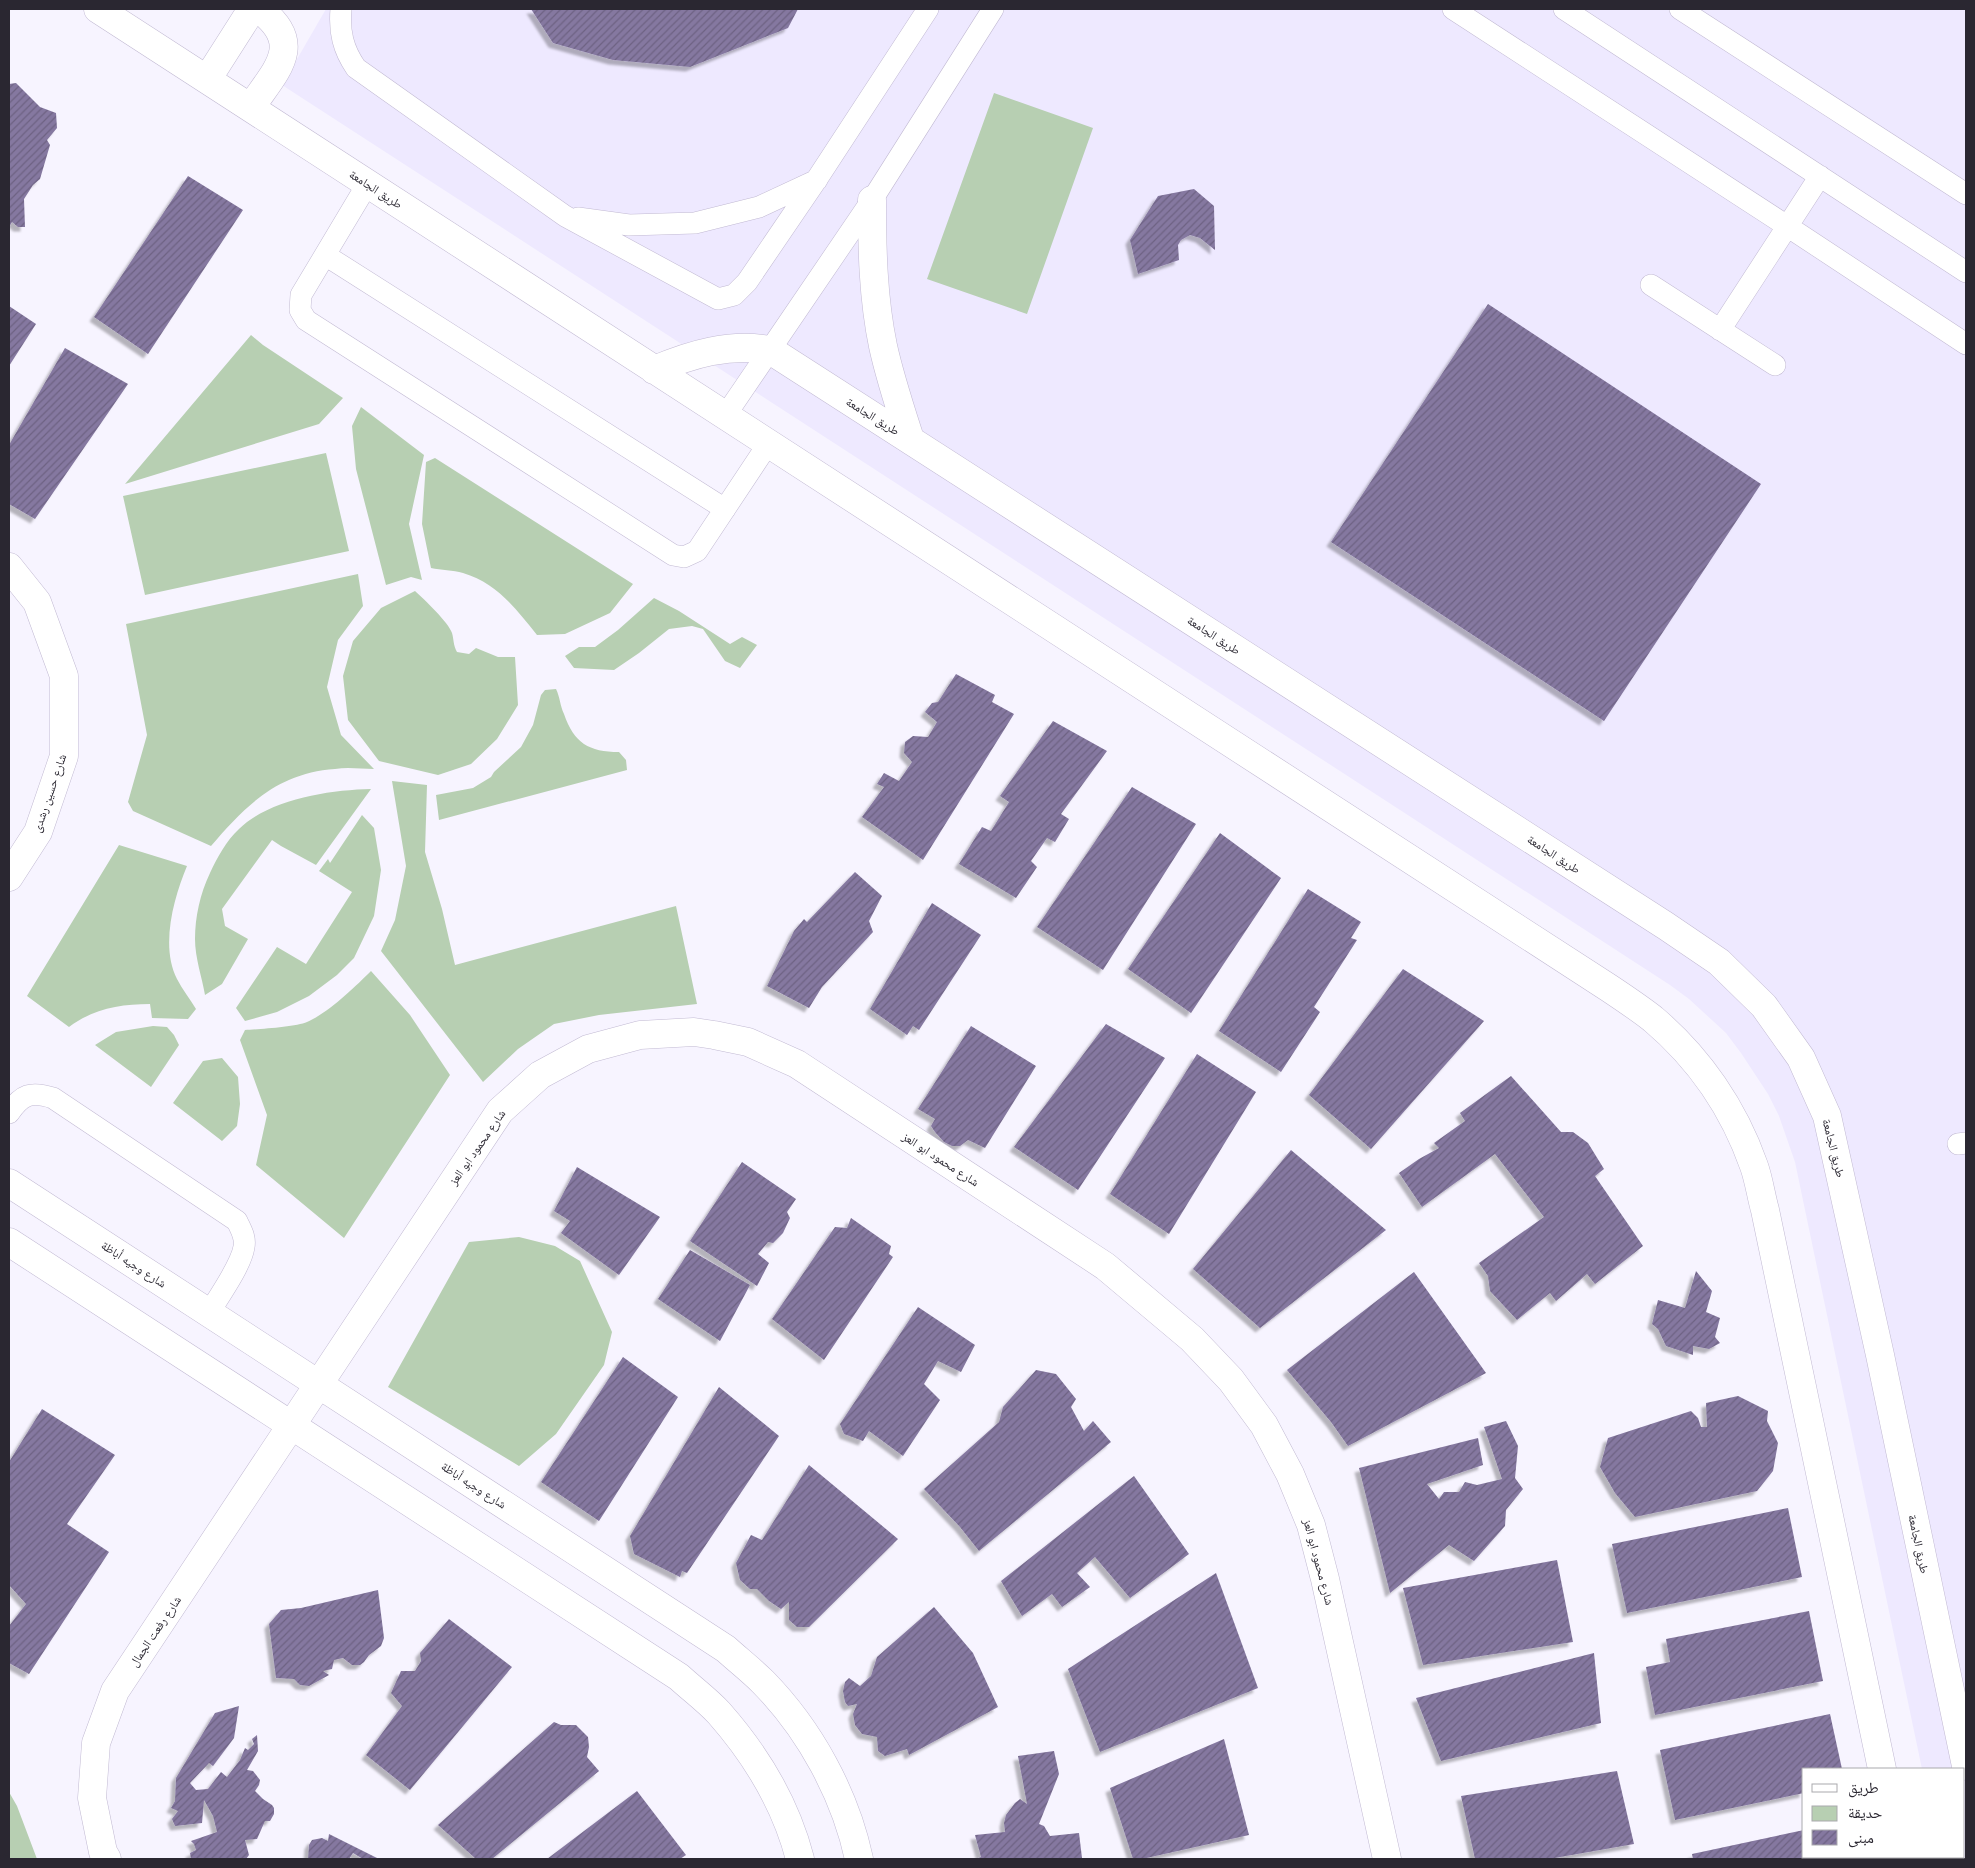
<svg xmlns="http://www.w3.org/2000/svg" width="1975" height="1868" viewBox="0 0 1975 1868" font-family="Quicksand,'Noto Naskh Arabic',sans-serif">
	<style>
		.commercial { fill: #eee9ff }
		.green { fill: #b7cfb2 }
		.building { fill: url(#building-hatch); filter: url(#shadow) }
		.lines { fill: none; stroke-linecap: round; stroke-linejoin: round }
		.service-casing { stroke: #c2bad3; stroke-width: 22 }
		.minor-casing { stroke: #c2bad3; stroke-width: 29 }
		.tertiary-casing { stroke: #c2bad3; stroke-width: 29 }
		.service { stroke: #fff; stroke-width: 21 }
		.minor { stroke: #fff; stroke-width: 28 }
		.tertiary { stroke: #fff; stroke-width: 28 }
		.labels { text-anchor: middle; dominant-baseline: central; stroke-width: 4.5; stroke-linejoin: round; paint-order: stroke }
		.street-label { font-size: 12px; fill: #2a2731; stroke: #fff }
	</style>
	<defs>
		<pattern id="building-hatch" width="6" height="6" patternUnits="userSpaceOnUse" patternTransform="scale(1.25)"><rect width="6" height="6" fill="#8578a0"/><path d="M-1 1l2-2M0 6l6-6M5 7l2-2" fill="none" stroke="#6d6283"/></pattern>
		<filter id="shadow"><feDropShadow dx="-4.5" dy="4.5" stdDeviation="1" flood-color="#0004"/></filter>
	</defs>
	<rect width="100%" height="100%" fill="#f7f4ff"/>
	<path class="commercial" d="M 326,9 L 1966,9 L 1966,1859 L 1941,1859 L 1940,1857 L 1964,1857 L 1964,1769 L 1922,1769 L 1795,1162 L 1779,1116 L 1768,1094 L 1741,1053 L 1726,1033 L 1689,999 L 1670,985 L 282,85 Z"/>
	<path class="green" d="M 994,93 L 1093,128 L 1027,314 L 927,279 Z
		M 251,335 L 263,345 L 343,398 L 319,424 L 125,484 Z
		M 361,407 L 424,455 L 409,524 L 422,580 L 411,577 L 386,585 L 356,469 L 352,426 Z
		M 326,453 L 349,551 L 145,595 L 123,496 Z
		M 435,458 L 633,584 L 610,613 L 565,634 L 537,635 C 516,609 497,583 463,573 C 453,570 441,570 431,568 L 422,524 L 426,462 Z
		M 358,574 L 363,606 L 338,640 L 327,687 L 341,735 L 374,769 C 361,769 348,767 335,769 C 278,773 246,805 211,846 L 133,811 L 128,802 L 147,735 L 126,624 Z
		M 415,591 C 424,599 449,623 452,633 C 454,640 453,645 457,652 L 469,654 L 476,648 L 498,657 L 515,657 L 518,705 L 497,739 L 471,764 L 438,775 L 379,761 L 348,720 L 343,676 L 353,641 L 381,608 Z
		M 654,598 L 679,611 L 730,644 L 742,637 L 757,645 L 740,668 L 725,661 L 703,629 L 692,626 L 669,629 L 639,653 L 614,670 L 574,668 L 565,656 L 579,647 L 595,647 L 618,630 Z
		M 556,689 C 560,697 560,706 564,714 C 574,743 589,752 619,752 L 626,760 L 627,770 L 439,820 L 436,795 L 473,788 L 491,777 L 494,772 L 521,747 L 533,725 L 541,695 L 545,690 Z
		M 392,781 L 427,785 L 425,852 L 442,909 L 455,965 L 676,906 L 697,1004 L 599,1015 L 554,1024 L 518,1049 L 483,1082 L 381,951 L 395,920 L 406,866 Z
		M 371,789 L 316,865 L 281,846 L 272,840 L 222,909 L 225,926 L 248,939 L 222,984 L 205,995 C 202,977 195,958 195,939 C 195,917 200,894 210,873 C 217,858 226,841 239,829 C 270,799 329,790 371,789 Z
		M 362,815 L 374,828 L 381,870 L 374,916 L 354,958 L 337,975 L 309,996 L 277,1012 L 245,1021 L 236,1008 L 277,947 L 306,964 L 352,892 L 319,871 L 328,859 L 330,863 Z
		M 119,845 L 187,866 C 174,897 160,946 177,979 C 182,989 190,999 196,1009 L 188,1019 L 152,1018 L 150,1004 C 120,1004 93,1009 69,1027 L 27,996 Z
		M 371,971 L 410,1015 L 450,1075 L 344,1238 L 256,1165 L 267,1115 L 240,1040 L 245,1030 C 259,1029 296,1027 307,1022 C 328,1013 355,987 371,971 Z
		M 153,1026 L 167,1027 L 174,1035 L 179,1045 L 151,1087 L 95,1045 L 116,1032 Z
		M 222,1058 L 238,1077 L 240,1104 L 237,1126 L 222,1141 L 173,1103 L 203,1061 Z
		M 519,1237 L 555,1246 L 580,1261 L 612,1332 L 604,1365 L 556,1434 L 519,1466 L 388,1387 L 469,1242 Z
		M 9,1792 L 17,1806 L 37,1859 L 9,1859 Z"/>
	<path class="building" d="M 531,9 L 798,9 L 788,28 L 690,67 L 613,60 L 553,43 Z
		M 16,83 L 40,107 L 56,113 L 57,128 L 47,140 L 50,145 L 40,179 L 33,185 L 24,199 L 25,227 L 18,227 L 12,222 L 9,227 L 9,84 Z
		M 188,176 L 243,210 L 148,354 L 94,317 Z
		M 1194,189 L 1214,206 L 1215,250 L 1200,238 L 1190,235 L 1181,240 L 1178,245 L 1179,260 L 1138,274 L 1130,240 L 1158,196 Z
		M 1488,304 L 1761,484 L 1604,721 L 1331,542 Z
		M 9,306 L 36,324 L 9,366 Z
		M 65,348 L 128,384 L 35,519 L 9,504 L 9,445 Z
		M 956,674 L 995,695 L 992,702 L 1014,714 L 923,860 L 862,817 L 884,787 L 877,784 L 884,773 L 899,781 L 912,762 L 904,753 L 905,742 L 913,736 L 928,737 L 937,722 L 925,712 L 932,703 L 938,702 Z
		M 1053,721 L 1107,751 L 1061,814 L 1069,819 L 1055,842 L 1047,838 L 1031,861 L 1037,867 L 1016,898 L 959,864 L 982,827 L 991,831 L 1009,802 L 1000,796 Z
		M 1132,787 L 1196,824 L 1103,970 L 1037,927 Z
		M 1220,833 L 1281,878 L 1191,1013 L 1128,969 Z
		M 855,872 L 882,896 L 869,921 L 873,932 L 822,987 L 809,1008 L 767,986 L 794,931 L 804,919 L 807,922 Z
		M 1308,889 L 1361,922 L 1351,938 L 1357,940 L 1314,1007 L 1320,1012 L 1281,1072 L 1219,1031 Z
		M 932,903 L 981,935 L 919,1030 L 913,1026 L 907,1035 L 870,1009 Z
		M 1403,969 L 1484,1021 L 1371,1149 L 1309,1095 Z
		M 1106,1024 L 1165,1058 L 1078,1190 L 1014,1147 Z
		M 971,1026 L 1036,1066 L 985,1148 L 968,1140 L 960,1146 L 952,1146 L 944,1142 L 935,1132 L 931,1126 L 935,1119 L 918,1109 Z
		M 1197,1054 L 1256,1092 L 1169,1234 L 1110,1194 Z
		M 1511,1076 L 1561,1132 L 1573,1132 L 1588,1143 L 1604,1169 L 1595,1176 L 1643,1246 L 1595,1284 L 1587,1274 L 1556,1301 L 1550,1293 L 1517,1320 L 1490,1291 L 1488,1276 L 1479,1263 L 1544,1217 L 1495,1154 L 1422,1207 L 1399,1173 L 1419,1159 L 1439,1148 L 1434,1143 L 1465,1121 L 1460,1113 Z
		M 1291,1150 L 1386,1230 L 1260,1328 L 1193,1269 Z
		M 742,1162 L 796,1199 L 787,1212 L 790,1218 L 783,1233 L 773,1243 L 768,1242 L 758,1254 L 769,1263 L 757,1286 L 690,1241 Z
		M 577,1167 L 660,1217 L 619,1275 L 561,1233 L 570,1221 L 554,1211 Z
		M 851,1218 L 891,1246 L 889,1254 L 893,1257 L 824,1360 L 772,1319 L 835,1227 L 847,1228 Z
		M 690,1250 L 750,1285 L 720,1341 L 658,1299 Z
		M 1696,1271 L 1712,1291 L 1706,1312 L 1720,1318 L 1715,1337 L 1720,1343 L 1709,1349 L 1693,1346 L 1693,1355 L 1666,1346 L 1658,1329 L 1652,1324 L 1658,1300 L 1685,1308 Z
		M 1414,1272 L 1486,1373 L 1348,1446 L 1331,1422 L 1287,1370 Z
		M 918,1307 L 975,1345 L 961,1372 L 938,1361 L 924,1384 L 940,1400 L 903,1456 L 869,1431 L 863,1441 L 844,1434 L 840,1424 Z
		M 623,1357 L 678,1397 L 599,1521 L 541,1482 Z
		M 1036,1370 L 1056,1374 L 1076,1399 L 1071,1407 L 1084,1431 L 1093,1421 L 1111,1442 L 979,1551 L 960,1527 L 924,1489 L 999,1422 L 1003,1407 Z
		M 719,1387 L 779,1436 L 687,1573 L 682,1571 L 680,1577 L 634,1554 L 630,1536 Z
		M 1738,1396 L 1768,1411 L 1767,1421 L 1778,1443 L 1773,1471 L 1757,1491 L 1635,1517 L 1615,1493 L 1600,1467 L 1608,1438 L 1691,1411 L 1698,1418 L 1701,1427 L 1707,1427 L 1706,1403 Z
		M 42,1409 L 115,1455 L 67,1524 L 109,1552 L 29,1674 L 9,1663 L 9,1626 L 26,1604 L 9,1585 L 9,1462 Z
		M 1506,1421 L 1518,1446 L 1515,1478 L 1523,1489 L 1506,1510 L 1505,1526 L 1474,1561 L 1449,1545 L 1390,1593 L 1359,1468 L 1478,1438 L 1483,1465 L 1427,1484 L 1439,1499 L 1444,1492 L 1459,1492 L 1465,1482 L 1477,1485 L 1502,1479 L 1484,1427 Z
		M 809,1465 L 898,1539 L 809,1627 L 797,1627 L 789,1620 L 789,1602 L 781,1609 L 769,1601 L 757,1589 L 750,1589 L 740,1580 L 736,1563 L 751,1535 L 762,1540 Z
		M 1134,1476 L 1189,1554 L 1130,1598 L 1095,1557 L 1077,1573 L 1090,1587 L 1062,1607 L 1052,1594 L 1022,1616 L 1001,1581 Z
		M 1788,1508 L 1802,1577 L 1627,1613 L 1612,1544 Z
		M 1557,1560 L 1573,1642 L 1423,1665 L 1403,1588 Z
		M 1216,1573 L 1258,1688 L 1100,1752 L 1068,1669 Z
		M 378,1590 L 384,1638 L 381,1646 L 369,1655 L 364,1662 L 360,1665 L 352,1665 L 343,1658 L 334,1660 L 332,1669 L 323,1671 L 329,1675 L 309,1686 L 300,1685 L 294,1679 L 276,1678 L 269,1624 L 281,1610 L 301,1608 Z
		M 934,1607 L 973,1653 L 998,1707 L 909,1755 L 907,1749 L 885,1756 L 878,1751 L 877,1737 L 862,1734 L 855,1725 L 853,1714 L 857,1704 L 848,1706 L 845,1702 L 843,1691 L 845,1682 L 849,1678 L 860,1686 L 871,1676 L 877,1657 Z
		M 1809,1611 L 1823,1681 L 1655,1715 L 1646,1667 L 1670,1662 L 1666,1639 Z
		M 449,1619 L 512,1667 L 410,1790 L 366,1755 L 402,1706 L 391,1693 L 401,1671 L 415,1671 L 421,1661 L 420,1653 Z
		M 1594,1653 L 1601,1723 L 1441,1761 L 1416,1698 Z
		M 239,1706 L 234,1738 L 213,1766 L 209,1763 L 190,1783 L 196,1790 L 208,1789 L 221,1772 L 227,1777 L 240,1760 L 245,1748 L 248,1750 L 254,1744 L 252,1739 L 257,1735 L 258,1751 L 247,1770 L 253,1771 L 260,1780 L 259,1785 L 255,1791 L 263,1799 L 272,1805 L 274,1808 L 274,1814 L 270,1821 L 265,1821 L 257,1839 L 245,1840 L 249,1855 L 246,1859 L 191,1859 L 190,1853 L 196,1850 L 194,1844 L 191,1841 L 217,1832 L 213,1816 L 204,1800 L 202,1823 L 175,1826 L 172,1819 L 178,1811 L 171,1808 L 175,1801 L 176,1778 L 215,1713 Z
		M 1830,1714 L 1842,1769 L 1804,1769 L 1804,1793 L 1675,1820 L 1660,1750 Z
		M 554,1722 L 561,1725 L 576,1725 L 588,1737 L 589,1747 L 587,1757 L 599,1771 L 492,1859 L 476,1859 L 438,1825 Z
		M 1224,1739 L 1249,1835 L 1142,1859 L 1133,1859 L 1110,1788 Z
		M 1054,1751 L 1059,1774 L 1039,1824 L 1044,1826 L 1050,1836 L 1079,1833 L 1082,1858 L 976,1859 L 981,1857 L 975,1835 L 1005,1832 L 1004,1823 L 1006,1815 L 1015,1803 L 1020,1799 L 1027,1804 L 1018,1756 Z
		M 1617,1771 L 1634,1844 L 1549,1859 L 1475,1859 L 1461,1796 Z
		M 637,1791 L 686,1855 L 680,1859 L 547,1859 Z
		M 1804,1830 L 1804,1857 L 1872,1857 L 1872,1859 L 1693,1859 L 1692,1854 Z
		M 329,1834 L 379,1859 L 363,1859 L 353,1853 L 349,1859 L 308,1859 L 309,1845 L 312,1840 L 322,1838 L 328,1841 Z"/>
	<g class="lines">
		<defs>
			<path id="service" d="M 341,9 C 339,32 343,49 356,68 L 565,216 L 718,299 L 734,295 L 747,282 L 817,179 L 928,9
				M 1453,9 L 1787,226 L 1966,344
				M 1564,9 L 1966,272
				M 1680,9 L 1966,194
				M 368,183 L 301,295 L 300,310 L 306,320 L 673,555 L 684,557 L 697,551 L 768,444
				M 578,218 L 629,225 L 695,223 L 759,207 L 817,180
				M 325,255 L 725,509
				M 1651,285 L 1775,365
				M 1720,330 L 1820,176
				M 725,416 L 872,200 L 993,9
				M 9,1113 C 22,1094 31,1091 53,1098 L 237,1221 C 241,1230 246,1237 244,1247 C 241,1266 219,1296 209,1313
				M 1958,1144 L 1966,1143"/>
			<path id="minor" d="M 208,78 L 252,9
				M 251,107 C 276,70 306,44 259,9
				M 9,567 L 37,602 L 64,676 L 64,756 L 38,832 L 9,877
				M 9,1183 L 726,1649 C 738,1660 751,1670 763,1682 C 810,1730 845,1794 859,1859
				M 9,1242 L 679,1677 C 692,1689 707,1700 719,1713 C 756,1755 786,1805 800,1859
				M 107,1859 L 103,1852 L 92,1798 L 96,1743 L 115,1691 L 500,1111 L 540,1075 L 588,1049 L 640,1035 L 694,1032 L 714,1035 L 748,1042 L 797,1064 L 1105,1266 L 1192,1339 L 1231,1380 L 1264,1425 L 1290,1474 L 1311,1525 L 1325,1579 L 1387,1859"/>
			<path id="tertiary" d="M 98,9 L 1609,988 C 1624,998 1639,1008 1653,1019 C 1699,1058 1734,1109 1754,1166 C 1759,1180 1761,1196 1765,1210 L 1882,1769
				M 872,200 C 872,249 873,298 883,346 C 890,378 900,408 910,439
				M 654,370 C 692,354 729,343 770,350 L 1666,926 L 1719,962 L 1764,1006 L 1801,1058 L 1827,1116 L 1880,1355 L 1966,1766
				M 1900,1857 L 1901,1859"/>
		</defs>
		<use href="#service" class="service-casing"/>
		<use href="#minor" class="minor-casing"/>
		<use href="#tertiary" class="tertiary-casing"/>
		<use href="#service" class="service"/>
		<use href="#minor" class="minor"/>
		<use href="#tertiary" class="tertiary"/>
	</g>
	<g class="labels">
		<g class="street-label">
			<text transform="translate(376 189) rotate(33)">طريق الجامعة</text>
			<text transform="translate(873 416) rotate(32)">طريق الجامعة</text>
			<text transform="translate(1214 635) rotate(33)">طريق الجامعة</text>
			<text transform="translate(49 793) rotate(-71)">شارع حسين رشدى</text>
			<text transform="translate(1554 854) rotate(33)">طريق الجامعة</text>
			<text transform="translate(477 1147) rotate(-55)">شارع محمود ابو العز</text>
			<text transform="translate(1834 1148) rotate(76)">طريق الجامعة</text>
			<text transform="translate(941 1159) rotate(33)">شارع محمود ابو العز</text>
			<text transform="translate(134 1264) rotate(33)">شارع وجيه أباظة</text>
			<text transform="translate(474 1485) rotate(33)">شارع وجيه أباظة</text>
			<text transform="translate(1919 1544) rotate(78)">طريق الجامعة</text>
			<text transform="translate(1319 1562) rotate(75)">شارع محمود ابو العز</text>
			<text transform="translate(155 1631) rotate(-56)">شارع رفعت الجمال</text>
		</g>
	</g>
	<rect width="1975" height="1868" fill="none" stroke="#2a2731" stroke-width="20"/>
	<rect x="1802" y="1768" width="162" height="90" fill="#ffffff" stroke="#aaa9ad"/>
	<rect x="1812" y="1784" width="25" height="8" fill="#ffffff" stroke="#aaa9ad"/>
	<text x="1848" y="1793" font-size="15" fill="#2a2731">طريق</text>
	<rect x="1812" y="1806" width="25" height="15" fill="#b7cfb2" stroke="#aaa9ad"/>
	<text x="1848" y="1818" font-size="15" fill="#2a2731">حديقة</text>
	<rect x="1812" y="1830" width="25" height="15" fill="url(#building-hatch)" stroke="#aaa9ad"/>
	<text x="1848" y="1843" font-size="15" fill="#2a2731">مبنى</text>
</svg>
